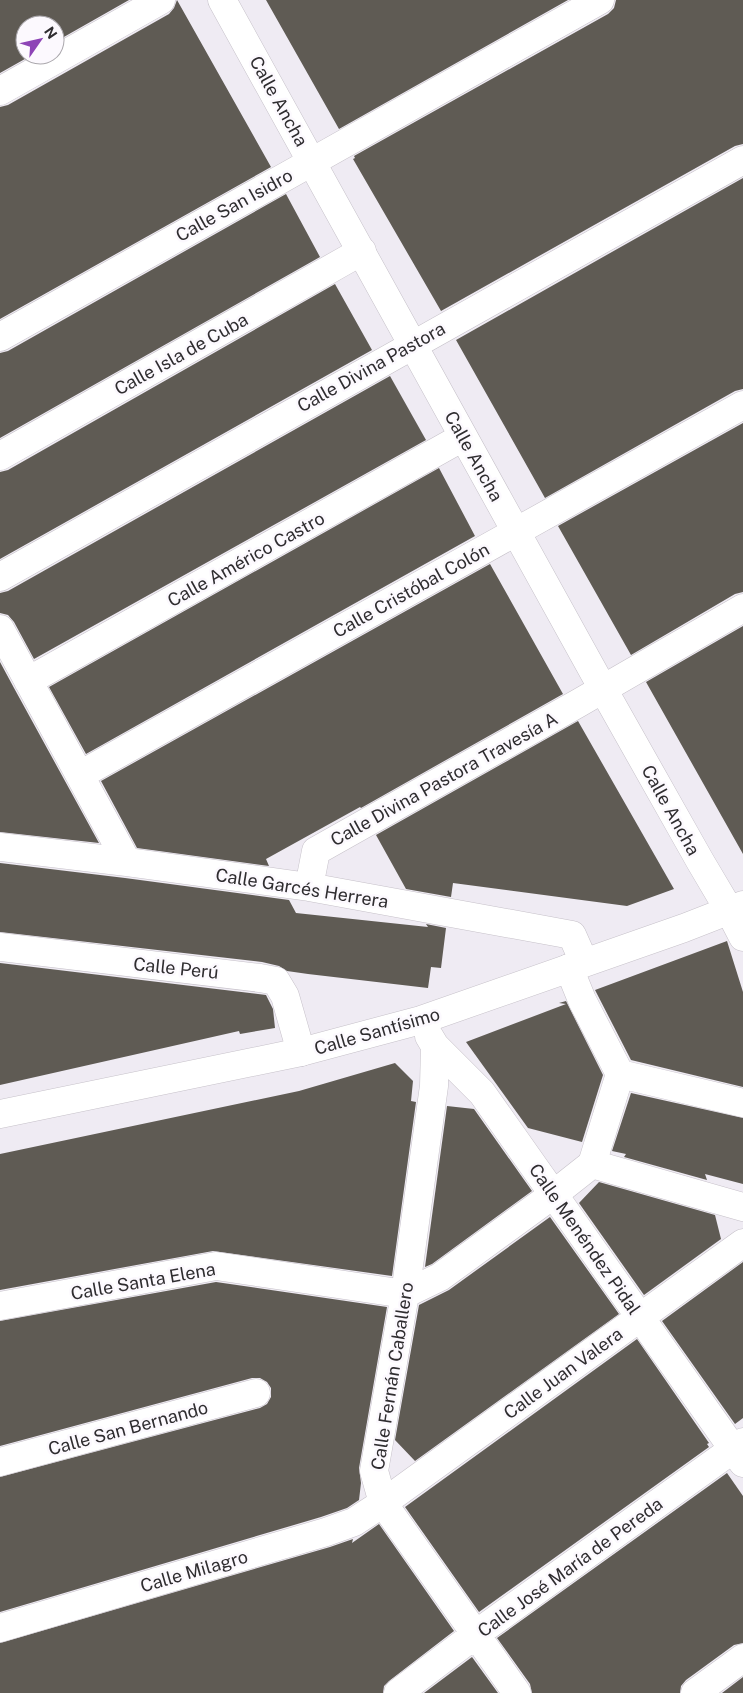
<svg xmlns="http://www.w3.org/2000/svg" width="743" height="1693" viewBox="0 0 743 1693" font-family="'Public Sans',sans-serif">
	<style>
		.building { fill: #5f5b54 }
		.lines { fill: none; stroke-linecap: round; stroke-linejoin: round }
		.minor-casing { stroke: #c6c1c9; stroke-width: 29 }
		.secondary-casing { stroke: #c6c1c9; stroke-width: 29 }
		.minor { stroke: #fff; stroke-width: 28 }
		.secondary { stroke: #fff; stroke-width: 28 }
		.labels { text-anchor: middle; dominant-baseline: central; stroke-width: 5; stroke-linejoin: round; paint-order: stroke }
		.street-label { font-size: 18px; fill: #2f2d30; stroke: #fcf9fe }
	</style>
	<rect width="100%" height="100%" fill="#efebf3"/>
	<path class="building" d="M 0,0 L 129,0 L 55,42 L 55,25 L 25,25 L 25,55 L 32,55 L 0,73 Z
		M 177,0 L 271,167 L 0,319 L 0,107 L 8,105 L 169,14 L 174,8 Z
		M 266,0 L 568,0 L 339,129 Z
		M 616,0 L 743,0 L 743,144 L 735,146 L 441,311 L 353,159 L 355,158 L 354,156 L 608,14 L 614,8 Z
		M 743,178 L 743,389 L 735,391 L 545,498 L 456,340 Z
		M 286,194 L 320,257 L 0,438 L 0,353 L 8,351 Z
		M 335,284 L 372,350 L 0,559 L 0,472 L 8,470 Z
		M 390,376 L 426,440 L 34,659 L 14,622 L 8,615 L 0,613 L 0,593 L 8,591 Z
		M 743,423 L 743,592 L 735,594 L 631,655 L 558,526 Z
		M 439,468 L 475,536 L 86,754 L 49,687 Z
		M 490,564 L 563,694 L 361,808 L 360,807 L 266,859 L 269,866 L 137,848 L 101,781 Z
		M 743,626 L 743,854 L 646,682 Z
		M 0,662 L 14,688 L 99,843 L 0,832 Z
		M 578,721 L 674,889 L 627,906 L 453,883 L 451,897 L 406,889 L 376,835 Z
		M 0,863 L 125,878 L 289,900 L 296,913 L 428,927 L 426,924 L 446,928 L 441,968 L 431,967 L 428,988 L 308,974 L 287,971 L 279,966 L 262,962 L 0,932 Z
		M 727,941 L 743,992 L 743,1087 L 631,1060 L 595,990 Z
		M 0,963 L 266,995 L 273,1009 L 275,1028 L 240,1034 L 239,1031 L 0,1085 Z
		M 566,1001 L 603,1075 L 582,1142 L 528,1128 L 466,1042 L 566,1004 L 559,1003 Z
		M 395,1063 L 413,1081 L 411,1101 L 416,1102 L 392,1276 L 213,1251 L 0,1290 L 0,1154 L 299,1091 Z
		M 631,1093 L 743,1118 L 743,1184 L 705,1174 L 707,1180 L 624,1157 L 626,1154 L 612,1151 Z
		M 447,1106 L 474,1109 L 532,1191 L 432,1264 L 425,1267 Z
		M 599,1182 L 715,1215 L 721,1239 L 644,1295 L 579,1203 Z
		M 550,1217 L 619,1314 L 415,1461 L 395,1440 L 419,1305 L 449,1290 Z
		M 743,1262 L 743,1418 L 735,1424 L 662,1321 Z
		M 216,1282 L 387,1307 L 359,1468 L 361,1483 L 359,1500 L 347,1508 L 321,1517 L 0,1612 L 0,1477 L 260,1408 L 267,1404 L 271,1397 L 271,1388 L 267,1382 L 260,1378 L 252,1378 L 0,1446 L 0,1321 Z
		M 637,1339 L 709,1443 L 707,1444 L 709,1447 L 479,1612 L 405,1507 Z
		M 727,1473 L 743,1496 L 743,1643 L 734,1645 L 686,1680 L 681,1686 L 680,1693 L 532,1693 L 530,1684 L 497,1638 Z
		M 379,1524 L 454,1631 L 389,1681 L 384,1686 L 383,1693 L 0,1693 L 0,1643 L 330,1547 L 353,1539 L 352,1543 Z
		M 472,1657 L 498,1693 L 424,1693 Z
		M 743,1677 L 743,1693 L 722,1693 Z"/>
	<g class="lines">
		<defs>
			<path id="minor" d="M 0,91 L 161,0
				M 0,337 L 600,0
				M 0,456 L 362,251
				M 0,577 L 743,160
				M 0,629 L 127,862
				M 28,681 L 463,437
				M 80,775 L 743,405
				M 0,847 L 127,862 L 309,887 L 572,935 L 584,962
				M 309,887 L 316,851 L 577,704 L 743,608
				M 729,910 L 743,937
				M 0,947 L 260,978 L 276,981 L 285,996 L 301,1052
				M 569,968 L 582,1000 L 620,1074 L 743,1103
				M 429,1036 L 435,1046 L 482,1093 L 743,1463
				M 435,1046 L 434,1086 L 405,1294 L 374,1471 L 383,1503 L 517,1693
				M 592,1164 L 620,1074
				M 0,1306 L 216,1266 L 405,1294 L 440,1277 L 554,1194 L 592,1164 L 743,1207
				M 0,1462 L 256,1393
				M 0,1628 L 326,1532 L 354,1522 L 383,1503 L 743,1243
				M 398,1693 L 476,1634 L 743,1442
				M 695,1693 L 743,1658"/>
			<path id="secondary" d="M 222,0 L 603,689 L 700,861 L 729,910
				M 0,1114 L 301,1052 L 421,1020 L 684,928 L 743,905"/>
		</defs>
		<use href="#minor" class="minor-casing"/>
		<use href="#secondary" class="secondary-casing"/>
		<use href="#minor" class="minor"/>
		<use href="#secondary" class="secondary"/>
	</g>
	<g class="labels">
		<g class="street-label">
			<text transform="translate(279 101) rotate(61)">Calle Ancha</text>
			<text transform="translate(234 205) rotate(-29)">Calle San Isidro</text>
			<text transform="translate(181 354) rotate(-29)">Calle Isla de Cuba</text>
			<text transform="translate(371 367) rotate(-29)">Calle Divina Pastora</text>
			<text transform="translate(474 456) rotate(61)">Calle Ancha</text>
			<text transform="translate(246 559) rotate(-29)">Calle Américo Castro</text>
			<text transform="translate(411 590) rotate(-29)">Calle Cristóbal Colón</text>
			<text transform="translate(444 779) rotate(-29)">Calle Divina Pastora Travesía A</text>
			<text transform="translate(671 810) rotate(61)">Calle Ancha</text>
			<text transform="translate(302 888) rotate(9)">Calle Garcés Herrera</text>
			<text transform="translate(176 968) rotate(6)">Calle Perú</text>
			<text transform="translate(377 1031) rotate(-16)">Calle Santísimo</text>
			<text transform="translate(585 1239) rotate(55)">Calle Menéndez Pidal</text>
			<text transform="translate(143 1281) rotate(-10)">Calle Santa Elena</text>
			<text transform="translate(563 1373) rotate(-36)">Calle Juan Valera</text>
			<text transform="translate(392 1376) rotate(-81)">Calle Fernán Caballero</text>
			<text transform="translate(128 1428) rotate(-15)">Calle San Bernando</text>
			<text transform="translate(570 1567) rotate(-36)">Calle José María de Pereda</text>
			<text transform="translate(194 1571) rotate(-16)">Calle Milagro</text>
		</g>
	</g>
	<g transform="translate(40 40) rotate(56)"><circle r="24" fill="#fcf9fe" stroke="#aaa7ac"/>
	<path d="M0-4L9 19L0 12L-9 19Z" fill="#8d44b6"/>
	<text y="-8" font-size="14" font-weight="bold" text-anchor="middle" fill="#2f2d30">N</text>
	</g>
</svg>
